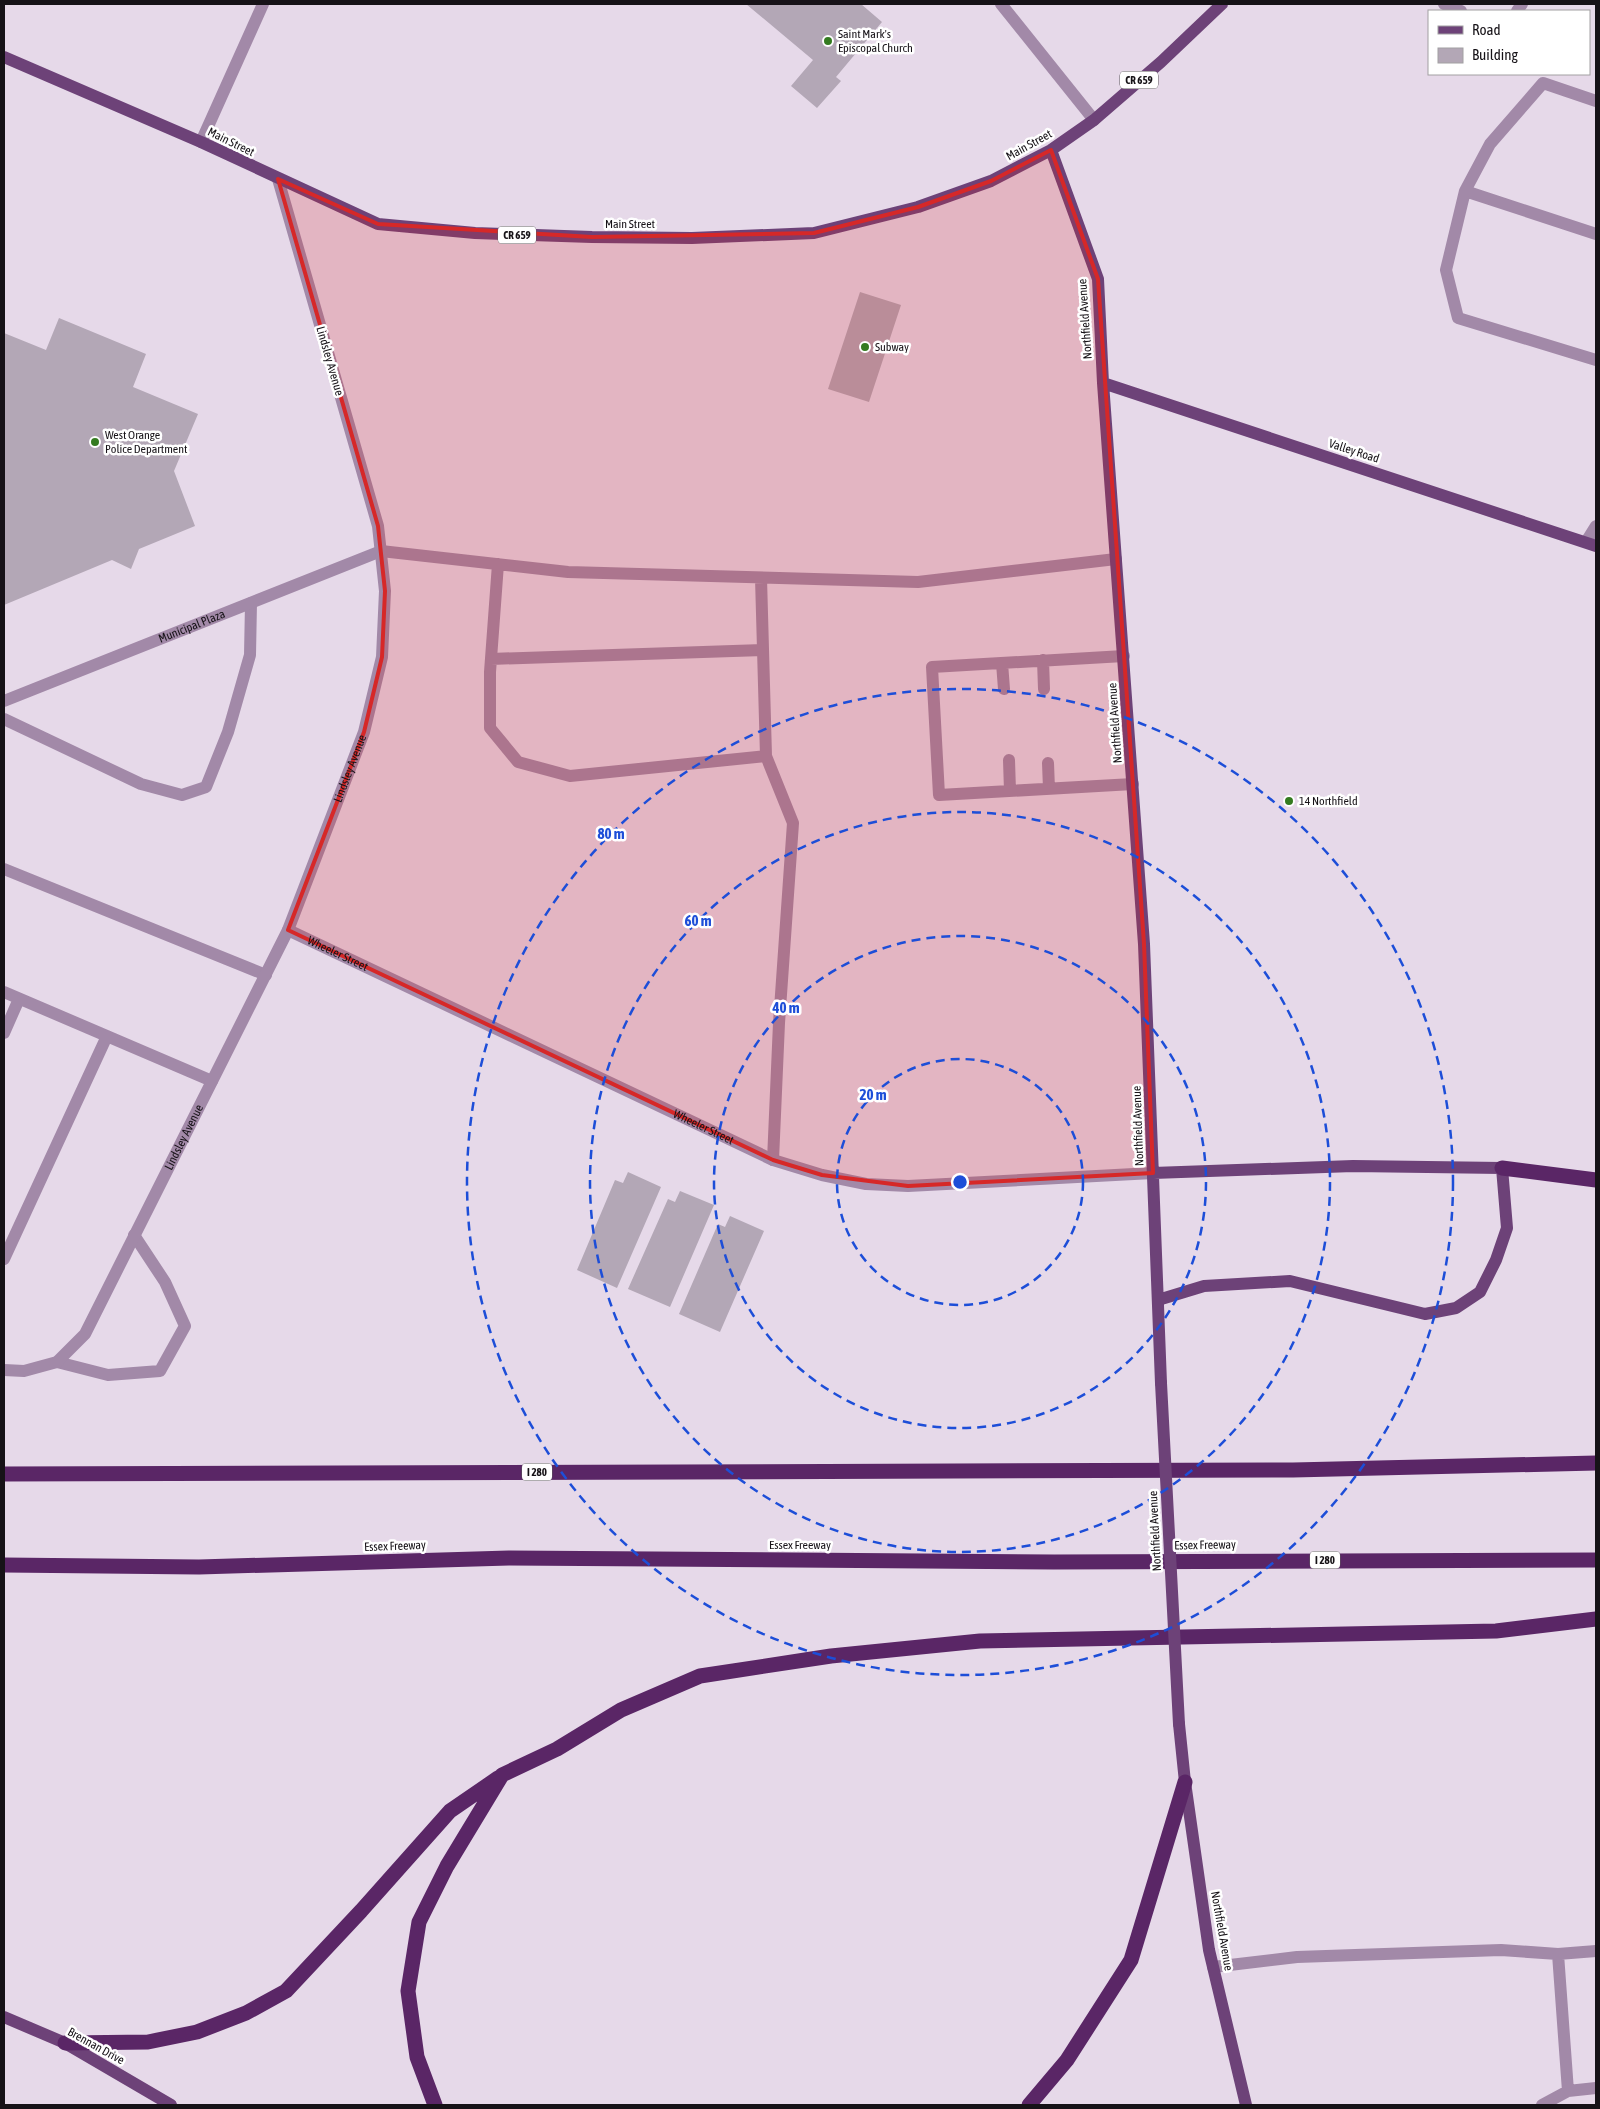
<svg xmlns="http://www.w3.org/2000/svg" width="1600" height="2109" viewBox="0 0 1600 2109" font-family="'Asap Condensed',sans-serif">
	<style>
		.building { fill: #b3a7b6 }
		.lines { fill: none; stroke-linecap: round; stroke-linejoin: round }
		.service { stroke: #a289a8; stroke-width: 12 }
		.minor { stroke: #a289a8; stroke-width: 12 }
		.primary { stroke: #6d4278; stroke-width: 12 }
		.motorway { stroke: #5a2666; stroke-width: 15 }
		.primary-bridge { stroke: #6d4278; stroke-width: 12 }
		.marked { fill: #d62828; fill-opacity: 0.2; stroke: #d62828; stroke-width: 4; stroke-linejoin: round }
		.ring { fill: none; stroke: #1d4ed8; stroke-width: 2.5; stroke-dasharray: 9 6 }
		.poi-dot { fill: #347b20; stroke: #fff; stroke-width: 2 }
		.labels { text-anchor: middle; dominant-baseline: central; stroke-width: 5; stroke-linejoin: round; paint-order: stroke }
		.shield { fill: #fff; stroke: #5c595d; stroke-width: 1 }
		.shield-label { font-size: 11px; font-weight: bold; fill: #161217 }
		.poi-label { font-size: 12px; fill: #161217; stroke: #fff; text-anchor: start }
		.street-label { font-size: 12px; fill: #161217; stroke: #fff }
		.centre { fill: #1d4ed8; stroke: #fff; stroke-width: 2.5 }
		.ring-label { font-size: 15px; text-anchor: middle; font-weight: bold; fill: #1d4ed8; stroke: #fff; stroke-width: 5; stroke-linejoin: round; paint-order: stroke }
	</style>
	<rect width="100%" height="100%" fill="#e6d9e9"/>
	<path class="building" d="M 746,4 L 861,4 L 882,22 L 836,77 L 841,81 L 817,108 L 791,86 L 813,60 Z
		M 860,292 L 901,305 L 869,402 L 828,389 Z
		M 59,318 L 146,354 L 133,387 L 198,414 L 174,471 L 195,526 L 139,549 L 131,569 L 112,560 L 4,605 L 4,333 L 46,350 Z
		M 628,1172 L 661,1187 L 617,1288 L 577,1270 L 615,1180 L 623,1183 Z
		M 680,1191 L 714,1205 L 670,1307 L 628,1289 L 668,1199 L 675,1202 Z
		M 730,1216 L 764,1231 L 720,1332 L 679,1314 L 718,1224 L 725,1227 Z"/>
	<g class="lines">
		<path class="service" d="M 1001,4 L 1094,120
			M 1444,4 L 1461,11
			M 1517,11 L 1522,4
			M 1596,101 L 1543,83 L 1490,144 L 1465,191 L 1446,270 L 1458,318 L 1596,360
			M 201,142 L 263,4
			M 1465,191 L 1596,234
			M 1586,542 L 1596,526
			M 381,551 L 568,572 L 918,582 L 1116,559
			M 498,564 L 490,672 L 490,728 L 518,762 L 570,776 L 766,756
			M 761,578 L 766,756 L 793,823 L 779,1023 L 773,1160
			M 1124,656 L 932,667 L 939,795 L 1133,784
			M 491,659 L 763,650
			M 1043,660 L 1044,689
			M 1002,663 L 1004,689
			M 4,719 L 141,784 L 182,795 L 206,787 L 228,732 L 250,655 L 251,603
			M 1009,760 L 1010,791
			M 1048,763 L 1049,789
			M 4,869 L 266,975
			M 4,992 L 212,1081
			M 4,1033 L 19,999
			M 4,1259 L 107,1036
			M 57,1362 L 108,1375 L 160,1371 L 185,1326 L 165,1282 L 134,1235
			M 1558,1954 L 1596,1951
			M 1213,1967 L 1297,1957 L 1501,1950 L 1558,1954 L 1568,2091 L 1542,2105
			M 1568,2091 L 1596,2088"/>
		<g class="minor">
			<path id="s1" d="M 4,701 L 381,551"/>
			<path id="s2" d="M 288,930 L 773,1160 L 822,1175 L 866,1184 L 908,1186 L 1153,1173"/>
			<path id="s3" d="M 4,1370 L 24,1371 L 57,1362 L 85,1334 L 288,930 L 364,732 L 382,657 L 385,591 L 378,526 L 278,179"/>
		</g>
		<path class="primary" d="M 4,57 L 201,142 L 378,224 L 475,233 L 592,237 L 692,238 L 814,233 L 918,207 L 991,181 L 1051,150 L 1094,120 L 1161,62 L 1222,4
			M 1051,150 L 1098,279 L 1103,383 L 1144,944 L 1161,1383
			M 1103,383 L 1596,546
			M 1153,1173 L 1353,1166 L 1502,1168 L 1507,1228 L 1496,1260 L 1480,1292 L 1456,1308 L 1425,1314 L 1290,1281 L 1204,1286 L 1158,1300
			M 1179,1724 L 1185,1782 L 1209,1950 L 1246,2105
			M 4,2017 L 65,2043 L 171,2105"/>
		<path class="motorway" d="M 1502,1168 L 1596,1180
			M 4,1474 L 1293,1470 L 1596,1463
			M 4,1565 L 199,1567 L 509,1558 L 1054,1562 L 1596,1560
			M 65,2043 L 148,2042 L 197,2032 L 246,2013 L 286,1991 L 361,1911 L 450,1811 L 498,1778
			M 435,2105 L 417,2057 L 408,1991 L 419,1922 L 447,1866 L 502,1775 L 557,1749 L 621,1710 L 700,1676 L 831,1656 L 980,1641 L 1496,1631 L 1596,1619
			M 1029,2105 L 1067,2060 L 1131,1960 L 1185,1782"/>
		<path class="primary-bridge" d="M 1161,1383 L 1179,1724"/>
	</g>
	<path class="marked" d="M 1051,150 L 1098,279 L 1144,944 L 1153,1173 L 908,1186 L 822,1175 L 773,1160 L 288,930 L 364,732 L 382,657 L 385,591 L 378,526 L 278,179 L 378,224 L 592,237 L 814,233 L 918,207 L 991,181 Z"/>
	<g class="ring">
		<circle cx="960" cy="1182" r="123"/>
		<circle cx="960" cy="1182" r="246"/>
		<circle cx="960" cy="1182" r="370"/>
		<circle cx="960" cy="1182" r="493"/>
	</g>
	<g class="poi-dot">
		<circle cx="828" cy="41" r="5"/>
		<circle cx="865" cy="347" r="5"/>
		<circle cx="95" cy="442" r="5"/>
		<circle cx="1289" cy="801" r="5"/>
	</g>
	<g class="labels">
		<g class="shield">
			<rect x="1120" y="71.5" width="38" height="17" rx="4"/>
			<rect x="498" y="226.5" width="38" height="17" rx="4"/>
			<rect x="522" y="1463.5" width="30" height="17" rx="4"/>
			<rect x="1310" y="1551.5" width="30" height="17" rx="4"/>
		</g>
		<g class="shield-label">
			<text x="1139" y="80">CR 659</text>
			<text x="517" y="235">CR 659</text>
			<text x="537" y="1472">I 280</text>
			<text x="1325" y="1560">I 280</text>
		</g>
		<g class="poi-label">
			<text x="838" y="34">Saint Mark's<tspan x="838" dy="14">Episcopal Church</tspan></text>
			<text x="875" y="347">Subway</text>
			<text x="105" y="435">West Orange<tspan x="105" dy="14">Police Department</tspan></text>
			<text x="1299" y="801">14 Northfield</text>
		</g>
		<g class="street-label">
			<text transform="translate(231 142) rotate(26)">Main Street</text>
			<text transform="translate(1029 145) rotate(-29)">Main Street</text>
			<text x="630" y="224">Main Street</text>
			<text transform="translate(1085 319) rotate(-94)">Northfield Avenue</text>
			<text transform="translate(330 361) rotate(74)">Lindsley Avenue</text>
			<text transform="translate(1354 451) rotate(18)">Valley Road</text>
			<text stroke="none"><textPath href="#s1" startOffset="202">Municipal Plaza</textPath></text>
			<text transform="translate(1115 723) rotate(-94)">Northfield Avenue</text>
			<text stroke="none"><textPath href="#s3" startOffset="719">Lindsley Avenue</textPath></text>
			<text stroke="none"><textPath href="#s2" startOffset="55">Wheeler Street</textPath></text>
			<text transform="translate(1138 1126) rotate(-92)">Northfield Avenue</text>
			<text stroke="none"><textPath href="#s2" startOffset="460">Wheeler Street</textPath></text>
			<text stroke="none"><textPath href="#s3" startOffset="314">Lindsley Avenue</textPath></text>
			<text transform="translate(1155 1531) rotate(-93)">Northfield Avenue</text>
			<text x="800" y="1545">Essex Freeway</text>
			<text transform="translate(1205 1545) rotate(-1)">Essex Freeway</text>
			<text transform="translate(395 1546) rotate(-2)">Essex Freeway</text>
			<text transform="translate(1222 1931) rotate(80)">Northfield Avenue</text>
			<text transform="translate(96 2046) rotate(29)">Brennan Drive</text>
		</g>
	</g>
	<circle cx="960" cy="1182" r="8" class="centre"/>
	<g class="ring-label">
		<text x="611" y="839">80 m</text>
		<text x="698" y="926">60 m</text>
		<text x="786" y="1013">40 m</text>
		<text x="873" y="1100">20 m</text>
	</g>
	<rect width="1600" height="2109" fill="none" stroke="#161217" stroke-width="10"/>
	<rect x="1428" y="10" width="162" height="65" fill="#ffffff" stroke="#a2a0a2"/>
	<rect x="1438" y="26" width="25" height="8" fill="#6d4278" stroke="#a2a0a2"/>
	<text x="1472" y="35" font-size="15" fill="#161217">Road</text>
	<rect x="1438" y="48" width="25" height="15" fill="#b3a7b6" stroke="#a2a0a2"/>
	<text x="1472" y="60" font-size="15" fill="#161217">Building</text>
</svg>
